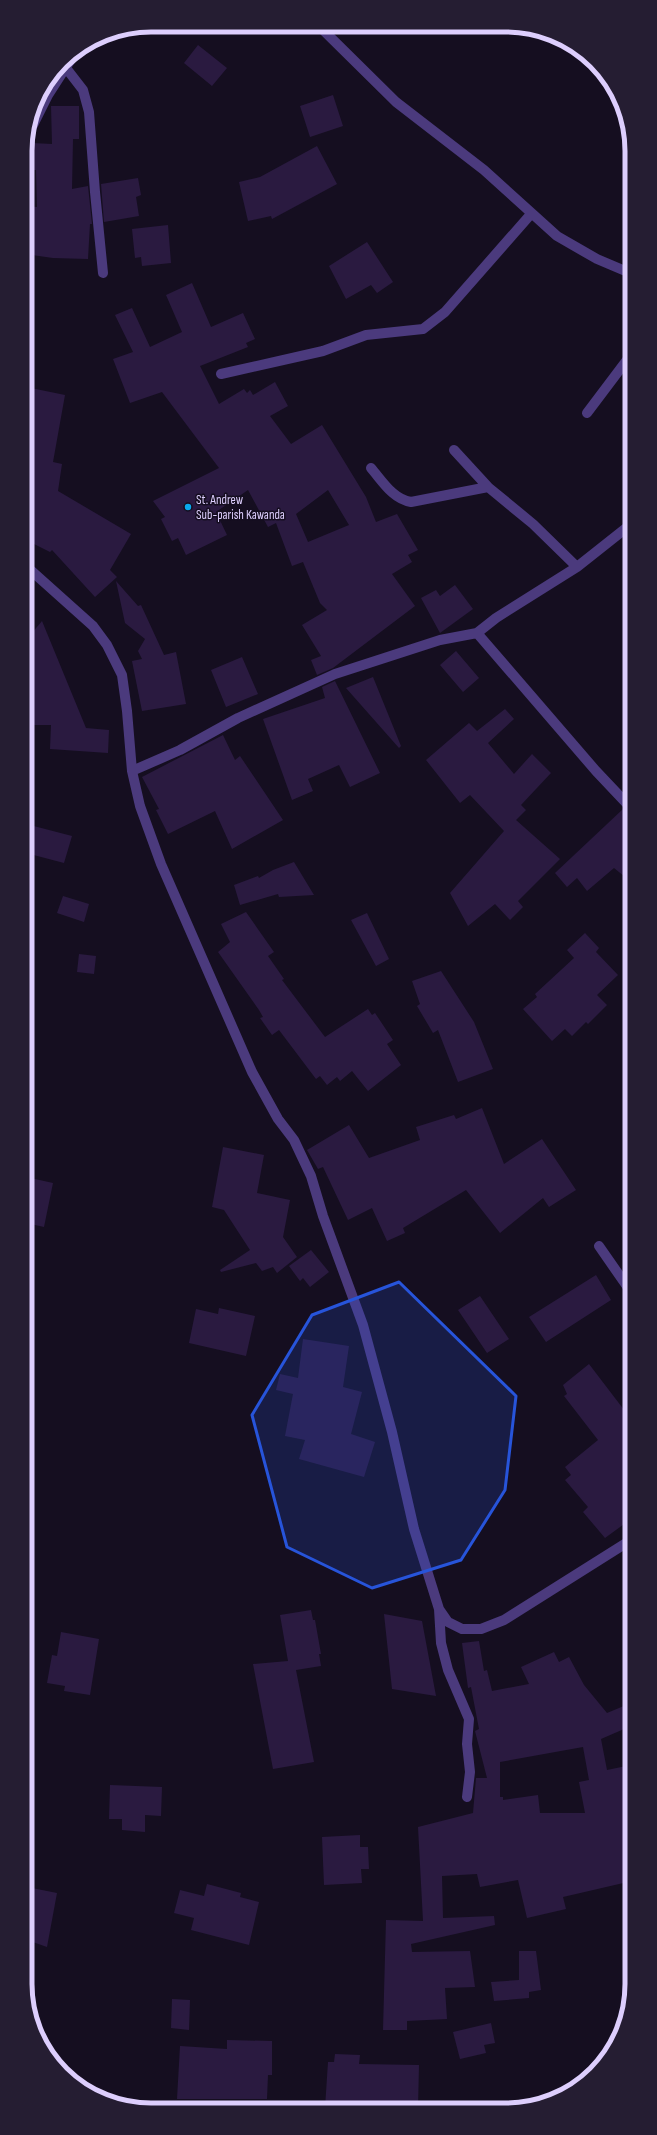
<svg xmlns="http://www.w3.org/2000/svg" width="657" height="2135" viewBox="0 0 657 2135" font-family="'Sofia Sans Condensed',sans-serif">
	<style>
		.building { fill: #2a1a40; fill-rule: evenodd }
		.lines { fill: none; stroke-linecap: round; stroke-linejoin: round }
		.minor { stroke: #4b3a7d; stroke-width: 10 }
		.marked { fill: #2754da; fill-opacity: 0.2; stroke: #2754da; stroke-width: 3; stroke-linejoin: round }
		.poi-dot { fill: #09a8ee; stroke: #150e20; stroke-width: 1.5 }
		.labels { text-anchor: middle; dominant-baseline: central; stroke-width: 3; stroke-linejoin: round; paint-order: stroke }
		.poi-label { font-size: 13px; fill: #ddcefd; stroke: #150e20; text-anchor: start }
		.rim { fill: none; stroke: #ddcefd; stroke-width: 5 }
	</style>
	<rect width="100%" height="100%" fill="#150e20"/>
	<path class="building" d="M 198,45 L 227,68 L 212,86 L 184,63 Z
		M 333,95 L 343,126 L 310,137 L 300,106 Z
		M 51,106 L 79,106 L 79,139 L 73,139 L 72,189 L 88,186 L 92,224 L 90,224 L 88,259 L 53,258 L 25,254 L 25,206 L 37,207 L 36,170 L 32,170 L 32,143 L 52,144 Z
		M 317,146 L 337,184 L 272,219 L 271,216 L 248,221 L 239,182 L 260,177 Z
		M 138,178 L 141,195 L 136,197 L 139,216 L 104,222 L 101,184 Z
		M 168,225 L 171,263 L 142,266 L 141,257 L 135,258 L 132,229 Z
		M 367,242 L 393,282 L 377,293 L 371,285 L 346,299 L 329,266 Z
		M 192,283 L 211,327 L 243,313 L 255,339 L 246,343 L 248,347 L 200,366 L 219,404 L 244,389 L 247,393 L 250,390 L 253,395 L 275,382 L 288,406 L 270,416 L 291,444 L 322,425 L 366,497 L 376,522 L 397,514 L 418,550 L 408,555 L 412,562 L 392,574 L 415,606 L 333,668 L 317,675 L 311,660 L 321,656 L 302,625 L 327,610 L 320,603 L 303,562 L 292,566 L 276,523 L 268,527 L 248,490 L 216,512 L 227,535 L 186,555 L 178,538 L 172,541 L 161,519 L 165,517 L 153,501 L 219,468 L 162,392 L 130,403 L 113,359 L 133,352 L 115,315 L 132,308 L 150,347 L 182,332 L 166,295 ZM 328,490 L 349,525 L 308,542 L 296,514 Z
		M 26,387 L 65,395 L 53,462 L 62,464 L 58,491 L 131,534 L 110,570 L 117,577 L 95,597 L 52,550 L 50,552 L 26,540 Z
		M 116,581 L 138,606 L 141,605 L 164,655 L 176,652 L 186,704 L 142,711 L 132,661 L 142,659 L 138,651 L 145,639 L 125,623 Z
		M 455,585 L 473,609 L 440,633 L 421,598 L 436,590 L 440,596 Z
		M 42,621 L 86,728 L 109,730 L 108,753 L 50,749 L 51,725 L 30,725 L 26,714 L 26,640 Z
		M 456,651 L 479,678 L 463,692 L 440,665 Z
		M 242,657 L 258,694 L 226,707 L 211,670 Z
		M 373,677 L 401,746 L 399,748 L 346,688 Z
		M 335,681 L 380,773 L 350,787 L 339,765 L 308,779 L 313,791 L 292,800 L 263,719 L 325,698 L 322,687 Z
		M 505,709 L 514,719 L 488,743 L 514,774 L 532,754 L 551,773 L 521,805 L 526,810 L 516,820 L 560,859 L 518,901 L 523,907 L 510,920 L 495,904 L 468,926 L 450,893 L 504,831 L 470,795 L 460,803 L 426,760 L 469,723 L 477,731 Z
		M 223,735 L 235,760 L 240,756 L 283,820 L 232,849 L 215,811 L 168,834 L 156,810 L 159,809 L 142,777 Z
		M 623,809 L 630,813 L 630,881 L 614,868 L 587,891 L 577,878 L 567,887 L 555,873 Z
		M 26,824 L 72,836 L 64,863 L 26,853 Z
		M 294,862 L 314,895 L 279,897 L 278,894 L 240,905 L 234,885 L 258,876 L 259,878 L 273,870 Z
		M 63,896 L 89,904 L 84,922 L 57,913 Z
		M 246,912 L 274,952 L 268,956 L 284,979 L 282,980 L 325,1037 L 368,1009 L 372,1015 L 375,1013 L 393,1040 L 387,1044 L 401,1065 L 368,1091 L 352,1071 L 340,1081 L 337,1077 L 327,1085 L 320,1076 L 316,1079 L 279,1030 L 272,1035 L 260,1018 L 263,1017 L 259,1010 L 218,952 L 230,942 L 221,924 Z
		M 367,913 L 389,959 L 376,966 L 351,920 Z
		M 585,933 L 599,948 L 596,952 L 618,975 L 597,995 L 607,1005 L 588,1024 L 586,1022 L 572,1036 L 565,1029 L 552,1041 L 523,1009 L 537,997 L 535,994 L 574,958 L 567,950 Z
		M 79,954 L 96,956 L 94,974 L 77,972 Z
		M 441,971 L 474,1022 L 493,1069 L 458,1082 L 438,1030 L 433,1033 L 417,1006 L 420,1004 L 412,981 Z
		M 482,1108 L 504,1164 L 542,1139 L 576,1190 L 549,1207 L 543,1198 L 500,1233 L 466,1190 L 403,1228 L 405,1233 L 387,1241 L 372,1208 L 348,1220 L 323,1167 L 318,1169 L 307,1150 L 349,1125 L 369,1158 L 420,1140 L 416,1127 L 454,1115 L 456,1119 Z
		M 223,1147 L 264,1155 L 257,1193 L 290,1200 L 283,1237 L 297,1257 L 277,1273 L 273,1267 L 262,1271 L 256,1263 L 221,1272 L 220,1270 L 250,1250 L 224,1210 L 212,1207 Z
		M 26,1177 L 53,1183 L 44,1227 L 26,1223 Z
		M 311,1250 L 329,1272 L 310,1287 L 303,1278 L 300,1281 L 289,1266 Z
		M 596,1275 L 611,1300 L 546,1342 L 529,1317 Z
		M 480,1296 L 509,1339 L 487,1353 L 458,1310 Z
		M 219,1308 L 255,1316 L 246,1356 L 189,1343 L 196,1309 L 218,1314 Z
		M 303,1339 L 349,1346 L 343,1387 L 362,1392 L 351,1434 L 375,1442 L 364,1477 L 299,1459 L 305,1440 L 285,1436 L 293,1394 L 276,1390 L 280,1374 L 298,1378 Z
		M 589,1364 L 631,1419 L 631,1519 L 605,1538 L 583,1512 L 588,1507 L 565,1480 L 571,1475 L 565,1467 L 598,1440 L 564,1396 L 567,1394 L 563,1385 Z
		M 311,1610 L 313,1620 L 315,1620 L 321,1654 L 319,1654 L 321,1666 L 296,1670 L 314,1762 L 273,1769 L 253,1664 L 288,1661 L 280,1615 Z
		M 384,1614 L 422,1621 L 436,1696 L 392,1689 Z
		M 61,1632 L 99,1639 L 90,1695 L 64,1691 L 65,1686 L 47,1683 L 52,1655 L 57,1656 Z
		M 479,1641 L 484,1671 L 487,1670 L 492,1691 L 529,1684 L 521,1667 L 554,1652 L 559,1662 L 569,1657 L 584,1685 L 607,1713 L 631,1703 L 631,1726 L 601,1739 L 607,1770 L 631,1765 L 632,1881 L 563,1897 L 566,1909 L 527,1918 L 518,1880 L 480,1887 L 477,1874 L 442,1876 L 443,1918 L 494,1916 L 495,1925 L 411,1944 L 412,1952 L 470,1951 L 475,1987 L 445,1988 L 447,2019 L 407,2021 L 407,2030 L 383,2030 L 386,1920 L 423,1921 L 418,1827 L 473,1813 L 476,1778 L 487,1778 L 475,1731 L 479,1729 L 471,1687 L 468,1688 L 462,1643 ZM 583,1747 L 589,1780 L 579,1782 L 585,1813 L 540,1813 L 538,1795 L 503,1800 L 503,1797 L 500,1797 L 500,1762 Z
		M 110,1785 L 162,1787 L 161,1816 L 145,1815 L 145,1832 L 122,1830 L 122,1819 L 109,1819 Z
		M 360,1835 L 360,1847 L 368,1847 L 369,1869 L 361,1869 L 362,1883 L 324,1885 L 322,1837 Z
		M 207,1884 L 241,1893 L 240,1897 L 259,1902 L 249,1945 L 191,1930 L 194,1918 L 174,1913 L 180,1890 L 204,1896 Z
		M 27,1887 L 57,1893 L 47,1947 L 27,1940 Z
		M 519,1951 L 536,1951 L 541,1990 L 529,1992 L 529,1998 L 494,2001 L 491,1982 L 519,1980 Z
		M 172,1999 L 190,2000 L 189,2030 L 171,2028 Z
		M 491,2023 L 495,2043 L 484,2045 L 486,2053 L 460,2059 L 453,2032 Z
		M 227,2040 L 272,2041 L 272,2075 L 268,2075 L 267,2099 L 177,2099 L 180,2046 L 227,2049 Z
		M 335,2054 L 360,2055 L 359,2064 L 419,2065 L 418,2108 L 325,2108 L 328,2062 L 334,2062 Z"/>
	<g class="lines">
		<path class="minor" d="M 319,26 L 396,102 L 484,170 L 557,236 L 597,259 L 630,273
			M 66,68 L 83,90 L 89,112 L 95,192 L 103,273
			M 27,137 L 48,95 L 75,53
			M 221,374 L 323,351 L 366,335 L 423,329 L 445,312 L 531,214
			M 587,413 L 630,356
			M 454,450 L 488,487
			M 371,468 C 383,482 393,499 411,502 L 488,487 L 533,524 L 577,567
			M 26,566 L 93,626 L 107,645 L 122,675 L 127,711 L 132,771 L 140,806 L 161,864 L 252,1072 L 278,1119 L 294,1140 L 311,1176 L 323,1216 L 363,1325 L 392,1432 L 414,1529 L 439,1609 L 448,1622 L 462,1629 L 481,1629 L 504,1620 L 631,1540
			M 477,633 L 496,618 L 577,567 L 630,525
			M 132,771 L 180,750 L 238,718 L 335,674 L 440,640 L 477,633 L 596,771 L 630,807
			M 599,1246 L 631,1292
			M 439,1609 L 441,1643 L 448,1670 L 469,1719 L 467,1744 L 470,1772 L 467,1797"/>
	</g>
	<path class="marked" d="M 399,1282 L 516,1396 L 505,1490 L 461,1560 L 372,1588 L 287,1547 L 252,1415 L 312,1315 Z"/>
	<circle class="poi-dot" cx="188" cy="507" r="4"/>
	<g class="labels">
		<g class="poi-label">
			<text x="196" y="500">St. Andrew<tspan x="196" dy="15">Sub-parish Kawanda</tspan></text>
		</g>
	</g>
	<path d="M0 0H657V2135H0ZM151 32H506A119 119 0 0 1 625 151V1984A119 119 0 0 1 506 2103H151A119 119 0 0 1 32 1984V151A119 119 0 0 1 151 32Z" fill="#251d32" fill-rule="evenodd"/>
	<path class="rim" d="M151 32H506A119 119 0 0 1 625 151V1984A119 119 0 0 1 506 2103H151A119 119 0 0 1 32 1984V151A119 119 0 0 1 151 32Z"/>
</svg>
